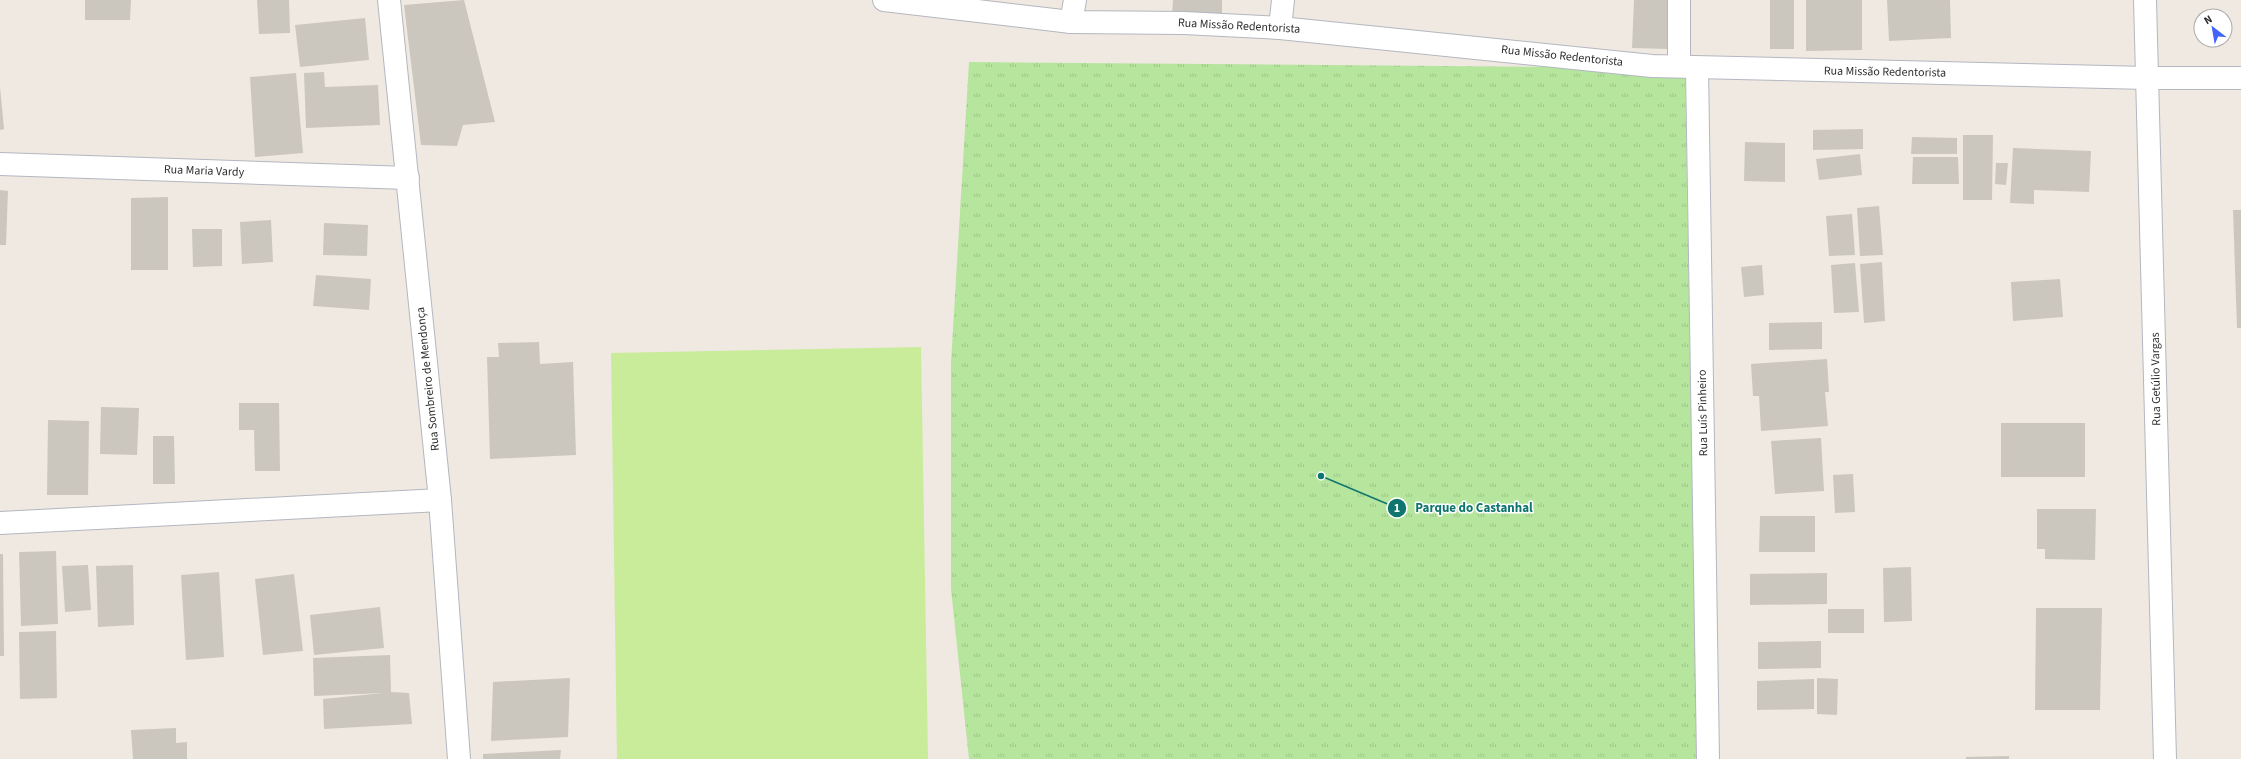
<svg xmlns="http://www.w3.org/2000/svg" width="2241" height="759" viewBox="0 0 2241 759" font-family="'Source Sans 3',sans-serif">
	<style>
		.grass { fill: url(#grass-tufts) }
		.pitch { fill: #c9ec9a }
		.building { fill: #cbc7bf }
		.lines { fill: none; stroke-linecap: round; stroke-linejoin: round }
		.street-casing { stroke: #b4b7c1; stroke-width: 24 }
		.secondary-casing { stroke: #b4b7c1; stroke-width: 24 }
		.street { stroke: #fff; stroke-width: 22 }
		.secondary { stroke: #fff; stroke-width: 22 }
		.labels { text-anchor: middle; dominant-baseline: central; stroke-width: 3; stroke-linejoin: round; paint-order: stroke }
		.street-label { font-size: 12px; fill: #2e2e2e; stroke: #fff }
		.leader { fill: none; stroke: #0f766e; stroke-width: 1.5 }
		.callout-dot { fill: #0f766e; stroke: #fff; stroke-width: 1.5 }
		.mark-label { font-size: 12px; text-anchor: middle; font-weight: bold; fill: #fff }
		.callout-label { font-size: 13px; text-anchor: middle; font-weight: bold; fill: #0f766e; stroke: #fff; stroke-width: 3; stroke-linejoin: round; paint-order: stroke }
	</style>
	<defs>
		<pattern id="grass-tufts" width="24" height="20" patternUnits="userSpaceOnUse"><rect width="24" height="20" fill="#b6e59e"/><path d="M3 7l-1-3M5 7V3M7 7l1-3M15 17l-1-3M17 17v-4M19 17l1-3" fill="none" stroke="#9dc588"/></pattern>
	</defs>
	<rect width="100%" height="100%" fill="#efe9e1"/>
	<path class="grass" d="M 969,62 L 1685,68 L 1697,759 L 969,759 L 951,589 L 951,363 Z"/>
	<path class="pitch" d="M 921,347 L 928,759 L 617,759 L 611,353 Z"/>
	<path class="building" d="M 85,0 L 131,0 L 130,20 L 85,20 Z
		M 257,0 L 289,0 L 290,33 L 259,34 Z
		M 464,0 L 495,122 L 463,125 L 457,146 L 421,145 L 404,5 Z
		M 1173,0 L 1222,0 L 1222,14 L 1172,15 Z
		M 1634,0 L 1672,0 L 1669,49 L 1632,48 Z
		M 1770,0 L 1794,0 L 1794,49 L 1770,49 Z
		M 1806,0 L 1862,0 L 1862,50 L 1806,51 Z
		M 1887,0 L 1950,0 L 1951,38 L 1889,41 Z
		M 365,18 L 369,60 L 300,67 L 295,25 Z
		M 324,72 L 325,87 L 378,85 L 380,125 L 306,128 L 304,73 Z
		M 296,73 L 303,153 L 255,157 L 250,77 Z
		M 0,87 L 4,129 L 0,130 Z
		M 1863,129 L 1863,149 L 1813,150 L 1813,130 Z
		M 1963,135 L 1993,135 L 1992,200 L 1963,200 Z
		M 1912,137 L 1957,138 L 1957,154 L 1911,154 Z
		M 1745,142 L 1785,143 L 1785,182 L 1744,181 Z
		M 2013,148 L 2091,151 L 2089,192 L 2034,190 L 2034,204 L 2010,203 Z
		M 1860,154 L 1862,175 L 1819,180 L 1816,159 Z
		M 1913,157 L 1958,157 L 1959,184 L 1912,184 Z
		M 1996,163 L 2008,163 L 2006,185 L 1995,184 Z
		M 0,190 L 8,191 L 6,245 L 0,245 Z
		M 168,197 L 168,270 L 131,270 L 131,198 Z
		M 1879,206 L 1883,255 L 1860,256 L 1857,208 Z
		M 2233,210 L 2241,210 L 2241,328 L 2237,328 Z
		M 1852,214 L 1855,255 L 1829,256 L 1826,216 Z
		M 271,220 L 273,262 L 242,264 L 240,222 Z
		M 324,223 L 368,225 L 367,256 L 323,255 Z
		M 192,229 L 222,229 L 222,266 L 193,267 Z
		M 1882,262 L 1885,321 L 1864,323 L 1860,264 Z
		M 1855,263 L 1859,312 L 1834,313 L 1831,265 Z
		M 1762,265 L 1764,295 L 1744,297 L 1741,267 Z
		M 316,275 L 371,279 L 369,310 L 313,306 Z
		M 2060,279 L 2063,317 L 2013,321 L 2011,282 Z
		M 1822,322 L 1822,349 L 1769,350 L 1769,323 Z
		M 539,342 L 540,364 L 573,362 L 576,455 L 490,459 L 487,357 L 499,357 L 498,343 Z
		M 1827,359 L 1829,392 L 1825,392 L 1828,426 L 1761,431 L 1759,396 L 1753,396 L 1751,364 Z
		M 239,403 L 279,403 L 280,471 L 255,471 L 254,430 L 239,430 Z
		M 101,407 L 139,408 L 137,455 L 100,454 Z
		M 48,420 L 89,421 L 88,495 L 47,495 Z
		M 2001,423 L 2085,423 L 2085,477 L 2001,477 Z
		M 153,436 L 174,436 L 175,484 L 153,484 Z
		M 1821,438 L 1824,491 L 1775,494 L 1771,441 Z
		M 1853,474 L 1855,512 L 1835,513 L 1833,475 Z
		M 2037,509 L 2096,509 L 2095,560 L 2045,559 L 2045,549 L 2037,549 Z
		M 1760,516 L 1815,516 L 1815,552 L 1759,552 Z
		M 56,551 L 58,624 L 21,626 L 19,552 Z
		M 0,554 L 3,554 L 4,656 L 0,656 Z
		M 88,565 L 91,610 L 65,612 L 62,566 Z
		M 133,565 L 134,625 L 98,627 L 96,566 Z
		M 1911,567 L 1912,621 L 1884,622 L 1883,568 Z
		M 219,572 L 224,657 L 186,660 L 181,575 Z
		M 1827,573 L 1827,604 L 1750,605 L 1750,574 Z
		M 294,574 L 303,651 L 263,655 L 255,579 Z
		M 380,607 L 384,648 L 314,655 L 310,615 Z
		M 2036,608 L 2102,608 L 2100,710 L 2035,710 Z
		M 1828,609 L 1864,609 L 1864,633 L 1828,633 Z
		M 56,631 L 57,698 L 20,699 L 19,632 Z
		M 1821,641 L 1821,668 L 1758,669 L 1758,642 Z
		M 390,655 L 391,692 L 409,693 L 412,724 L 324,729 L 323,699 L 383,693 L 314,696 L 313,658 Z
		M 570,678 L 568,737 L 491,741 L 493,682 Z
		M 1817,678 L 1838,679 L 1837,715 L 1817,714 Z
		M 1814,679 L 1814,709 L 1757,710 L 1757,681 Z
		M 176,728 L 176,743 L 187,742 L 187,759 L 133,759 L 131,730 Z
		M 561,750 L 560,759 L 483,759 L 483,754 Z
		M 2009,756 L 2009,759 L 1966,759 L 1966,757 Z"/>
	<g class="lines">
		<defs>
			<path id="street" d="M 1071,22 L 1075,0
				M 1280,28 L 1283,0
				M 1679,66 L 1679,0
				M 1697,68 L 1708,759
				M 2148,78 L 2241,78
				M 0,164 L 408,178
				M 0,523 L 440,500"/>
			<path id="secondary" d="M 389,0 L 440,500 L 459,759
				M 884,0 L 1071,22 L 1184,23 L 1280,28 L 1652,66 L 2148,78
				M 2145,0 L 2165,759"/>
		</defs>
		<use href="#street" class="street-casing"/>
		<use href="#secondary" class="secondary-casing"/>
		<use href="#street" class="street"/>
		<use href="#secondary" class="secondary"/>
	</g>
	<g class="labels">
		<g class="street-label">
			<text transform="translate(1239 26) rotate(3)">Rua Missão Redentorista</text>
			<text transform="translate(1562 56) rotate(6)">Rua Missão Redentorista</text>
			<text transform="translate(1885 72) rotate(1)">Rua Missão Redentorista</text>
			<text transform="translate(204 171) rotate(2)">Rua Maria Vardy</text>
			<text transform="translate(428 379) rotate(-96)">Rua Sombreiro de Mendonça</text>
			<text transform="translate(2156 379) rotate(-91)">Rua Getúlio Vargas</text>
			<text transform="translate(1703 413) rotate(-91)">Rua Luís Pinheiro</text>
		</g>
	</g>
	<path class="leader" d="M1321 476L1397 508"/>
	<g class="callout-dot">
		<circle cx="1321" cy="476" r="4"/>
		<circle cx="1397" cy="508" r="10"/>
	</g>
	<g class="mark-label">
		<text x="1397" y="512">1</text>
	</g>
	<g class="callout-label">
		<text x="1474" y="512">Parque do Castanhal</text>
	</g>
	<g transform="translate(2213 28) rotate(329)"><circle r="19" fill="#ffffff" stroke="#ababab"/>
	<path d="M0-3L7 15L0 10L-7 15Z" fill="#4264fb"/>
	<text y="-6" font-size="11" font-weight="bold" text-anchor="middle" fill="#2e2e2e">N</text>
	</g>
</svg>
